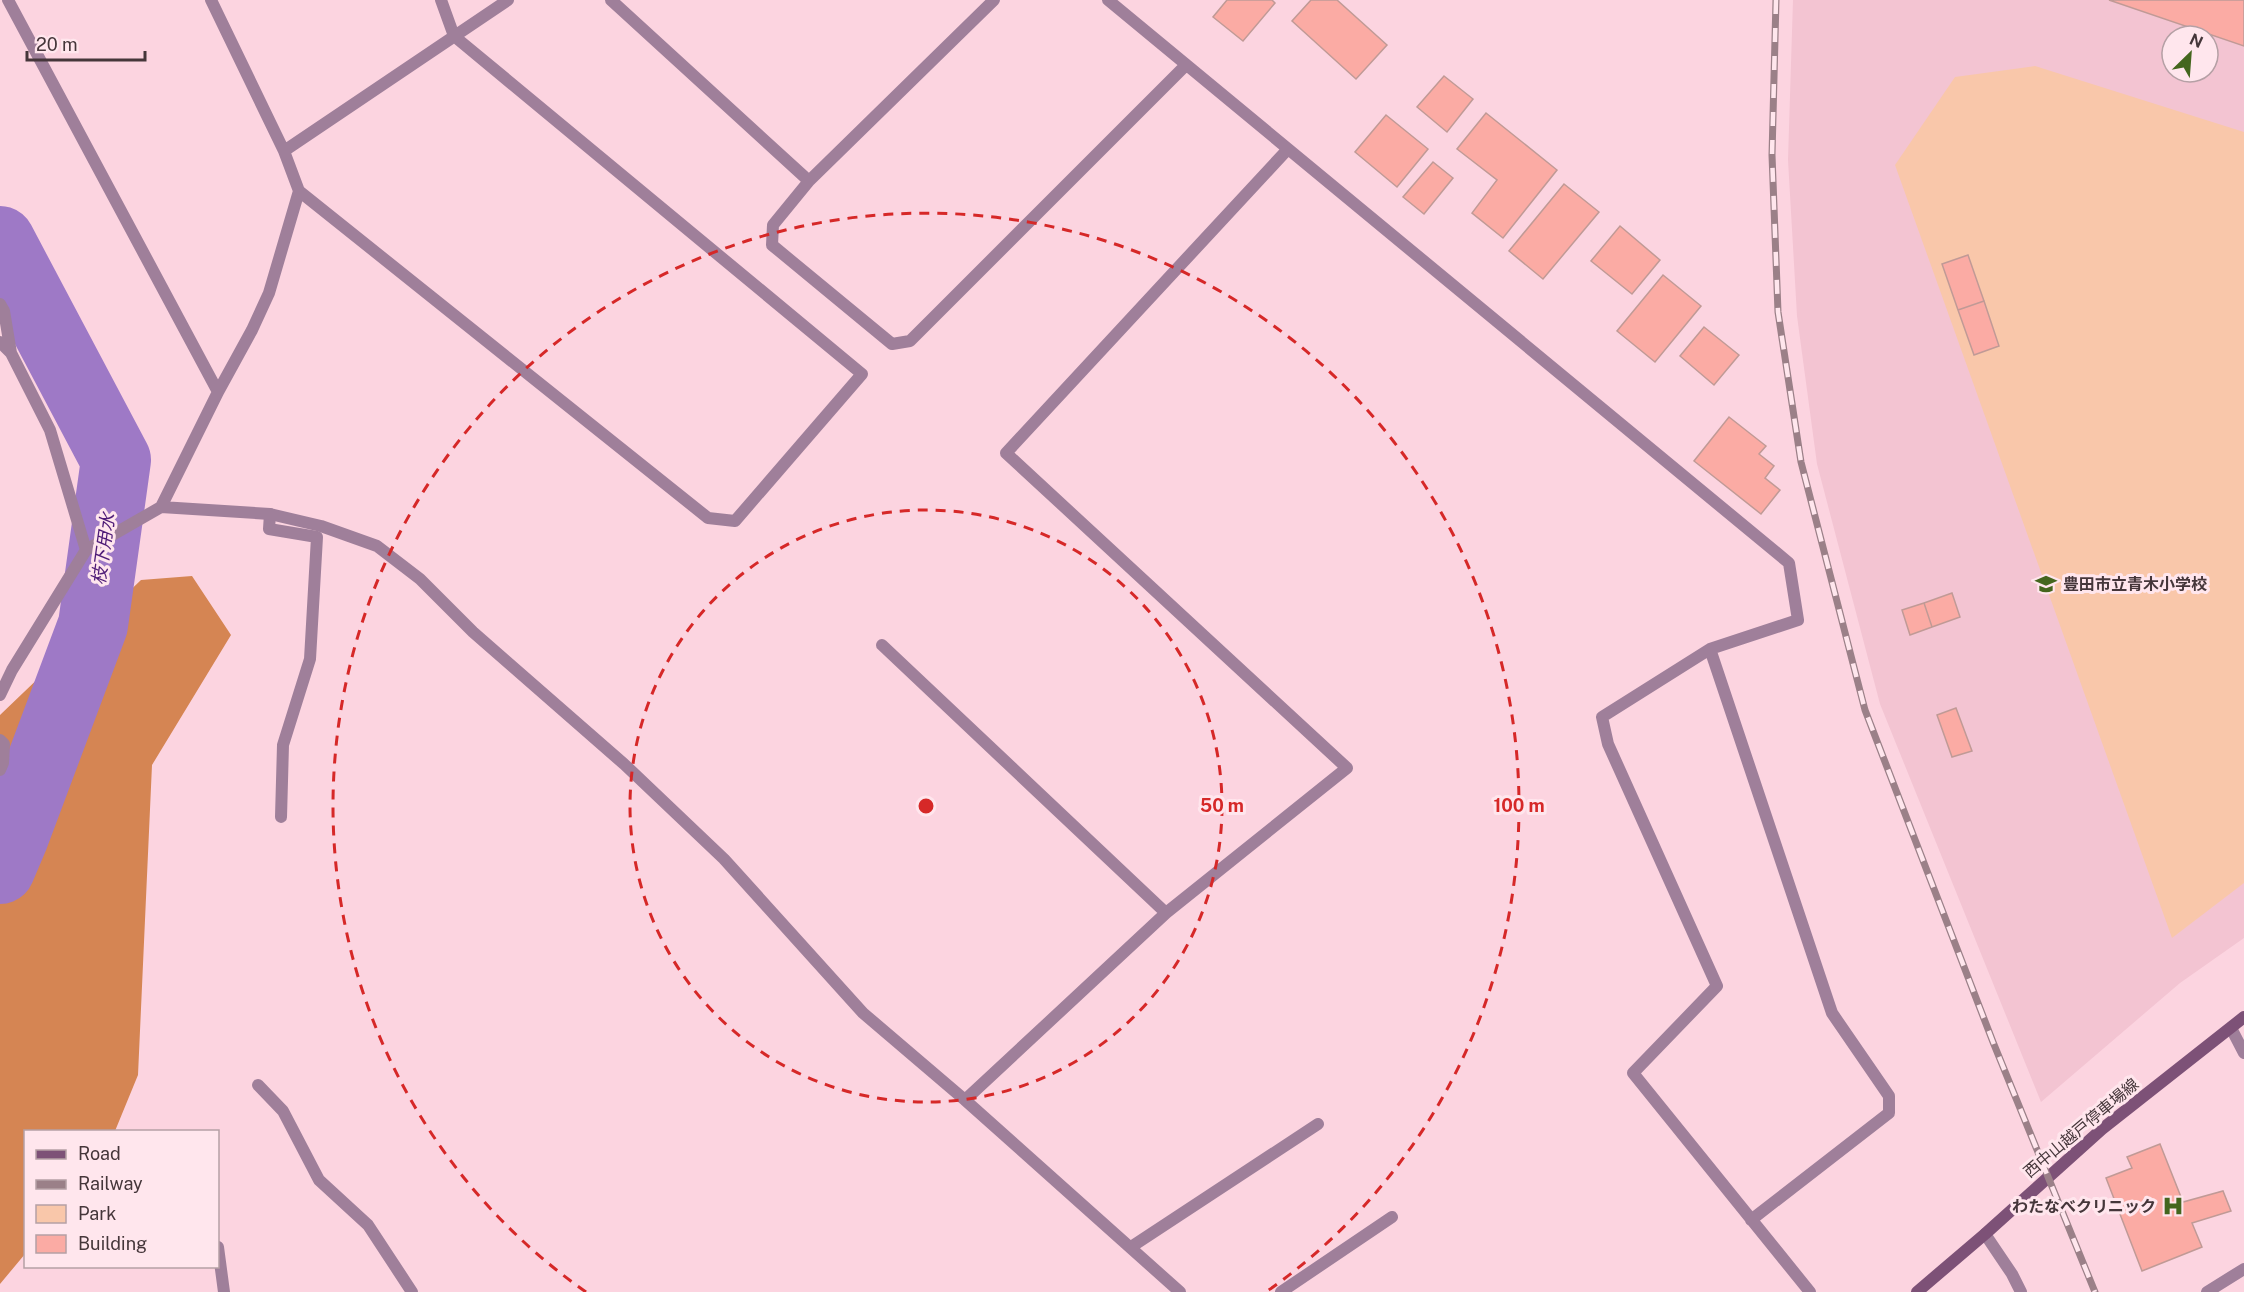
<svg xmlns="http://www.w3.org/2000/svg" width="2244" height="1292" viewBox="0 0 2244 1292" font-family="'Public Sans','Noto Sans JP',sans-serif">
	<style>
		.built { fill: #f3c4d2; fill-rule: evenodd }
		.green { fill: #f9c7aa }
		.forest { fill: #d58553 }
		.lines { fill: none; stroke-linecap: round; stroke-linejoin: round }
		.river { stroke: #9e79c6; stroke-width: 70 }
		.building { fill: #fbaba4; stroke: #c09a96; stroke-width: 1.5 }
		.service { stroke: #9f7f9a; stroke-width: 12 }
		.minor { stroke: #9f7f9a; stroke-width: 12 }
		.secondary { stroke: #7d5177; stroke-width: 12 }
		.rail-casing { stroke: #9b8088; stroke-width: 7 }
		.rail { stroke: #ffe6ed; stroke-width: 4.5; stroke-dasharray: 14; stroke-linecap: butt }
		.ring { fill: none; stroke: #d62828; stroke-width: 3; stroke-dasharray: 10 8 }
		.labels { text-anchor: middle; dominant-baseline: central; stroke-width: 6; stroke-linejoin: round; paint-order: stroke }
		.poi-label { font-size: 16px; font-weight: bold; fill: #45363a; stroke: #ffe6ed; text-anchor: start }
		.street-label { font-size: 16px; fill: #45363a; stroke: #ffe6ed }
		.water-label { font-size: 18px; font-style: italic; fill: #4e1b77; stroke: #ffe6ed }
		.centre { fill: #d62828; stroke: #ffe6ed; stroke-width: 3 }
		.ring-label { font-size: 18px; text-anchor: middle; font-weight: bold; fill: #d62828; stroke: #ffe6ed; stroke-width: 6; stroke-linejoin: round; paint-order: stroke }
	</style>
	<rect width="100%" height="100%" fill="#fcd4e0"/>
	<path class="built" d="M 1793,0 L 2244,0 L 2244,938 L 2180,983 L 2041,1102 L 1880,704 L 1817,464 L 1797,316 L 1788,160 ZM 2172,36 L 2208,36 L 2208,72 L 2172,72 Z"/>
	<path class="green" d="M 2035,66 L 2244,132 L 2244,883 L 2172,938 L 1895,165 L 1955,77 Z"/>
	<path class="forest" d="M 192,576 L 231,635 L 152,765 L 138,1075 L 115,1131 L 26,1132 L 25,1254 L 0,1284 L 0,715 L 141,580 Z"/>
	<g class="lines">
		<path class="river" d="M 0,241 L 116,460 L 93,625 L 14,836 L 0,869"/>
	</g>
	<path class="building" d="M 1227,0 L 1272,0 L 1275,3 L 1243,41 L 1213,17 Z
		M 1311,0 L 1337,0 L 1387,45 L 1356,79 L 1292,21 Z
		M 2109,0 L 2244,0 L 2244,46 Z
		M 1444,76 L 1473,99 L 1447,132 L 1417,107 Z
		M 1486,113 L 1557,170 L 1503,238 L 1472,213 L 1497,180 L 1457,149 Z
		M 1386,115 L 1428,149 L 1397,187 L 1355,152 Z
		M 1433,162 L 1453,178 L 1424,214 L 1403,197 Z
		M 1564,184 L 1599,212 L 1543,279 L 1509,251 Z
		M 1620,226 L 1660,260 L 1632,294 L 1591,261 Z
		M 1968,255 L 1984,301 L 1958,310 L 1942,264 Z
		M 1663,275 L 1701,306 L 1655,362 L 1617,331 Z
		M 1984,301 L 1999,346 L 1974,355 L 1958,310 Z
		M 1704,327 L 1739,355 L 1714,385 L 1680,356 Z
		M 1729,417 L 1766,446 L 1759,454 L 1774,466 L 1765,478 L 1780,490 L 1761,514 L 1694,461 Z
		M 1952,593 L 1960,617 L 1932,627 L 1924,603 Z
		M 1924,603 L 1932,627 L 1910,635 L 1902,610 Z
		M 1956,708 L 1972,751 L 1952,757 L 1937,715 Z
		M 2160,1144 L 2183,1202 L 2223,1191 L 2231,1211 L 2192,1223 L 2202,1247 L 2142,1271 L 2106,1178 L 2132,1168 L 2127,1157 Z"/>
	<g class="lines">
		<path class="service" d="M 270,514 L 269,529 L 317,537 L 310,659 L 283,745 L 281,817
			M 258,1085 L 283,1111 L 319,1180 L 368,1225 L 412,1292
			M 218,1247 L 224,1292"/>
		<path class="minor" d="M 8,0 L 218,392
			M 211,0 L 284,151 L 299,191 L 708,518 L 735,521 L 862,374 L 454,36 L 441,0
			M 611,0 L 809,181
			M 994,0 L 809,181 L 773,225 L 772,245 L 892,344 L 910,341 L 1186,65
			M 1108,0 L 1789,563 L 1798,620 L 1710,649 L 1602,717 L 1608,744 L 1717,986 L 1633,1073 L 1810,1292
			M 284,151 L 508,0
			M 0,304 L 4,311 L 11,353
			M 0,342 L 11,353 L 50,430 L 86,550
			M 161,507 L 218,392 L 252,330 L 269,293 L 299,191
			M 882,645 L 1166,913
			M 1710,649 L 1832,1013 L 1889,1096 L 1889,1113 L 1751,1220
			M 0,695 L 12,670 L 86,550 L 161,507 L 270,514 L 321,526 L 377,546 L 420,579 L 473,632 L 624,764 L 724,859 L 863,1013 L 965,1100 L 1180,1292
			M 0,740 L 4,744 L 3,763 L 0,770
			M 2231,1028 L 2244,1053
			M 965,1100 L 1166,913 L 1347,768 L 1006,453 L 1288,149
			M 1985,1234 L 2012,1274 L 2021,1292
			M 1131,1247 L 1318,1124
			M 1281,1292 L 1392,1217
			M 2207,1292 L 2244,1269"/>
		<path class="secondary" d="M 1917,1292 L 1985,1234 L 2102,1129 L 2244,1017"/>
		<defs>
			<path id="rail" d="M 1776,0 L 1772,155 L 1778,312 L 1801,462 L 1865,710 L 1993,1042 L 2095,1292"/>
		</defs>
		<use href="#rail" class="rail-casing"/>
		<use href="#rail" class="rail"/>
	</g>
	<g class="ring">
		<circle cx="926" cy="806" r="296"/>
		<path d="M586 1292A593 593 0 1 1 1266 1292"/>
	</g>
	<defs>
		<symbol id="school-bare" viewBox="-9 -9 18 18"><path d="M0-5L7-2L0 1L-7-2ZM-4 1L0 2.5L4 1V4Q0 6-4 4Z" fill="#44661e" stroke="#ffe6ed" stroke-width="2.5" paint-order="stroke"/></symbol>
		<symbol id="hospital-bare" viewBox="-9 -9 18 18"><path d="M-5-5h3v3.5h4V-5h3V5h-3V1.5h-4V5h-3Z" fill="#44661e" stroke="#ffe6ed" stroke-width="2.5" paint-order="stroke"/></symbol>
	</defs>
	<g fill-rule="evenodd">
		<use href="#school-bare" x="2031" y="569" width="30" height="30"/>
		<use href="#hospital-bare" x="2158" y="1191" width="30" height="30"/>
	</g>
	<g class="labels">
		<g class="poi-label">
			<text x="2063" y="584">豊田市立青木小学校</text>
			<text x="2156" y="1206" text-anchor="end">わたなべクリニック</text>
		</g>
		<g class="street-label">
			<text transform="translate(2081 1128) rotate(-40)">西中山越戸停車場線</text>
		</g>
		<g class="water-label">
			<text transform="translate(103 549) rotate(-82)">枝下用水</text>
		</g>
	</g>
	<circle cx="926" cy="806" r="9" class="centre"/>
	<g class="ring-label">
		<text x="1222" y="812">50 m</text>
		<text x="1519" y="812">100 m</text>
	</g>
	<rect x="24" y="1130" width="195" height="138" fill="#ffe6ed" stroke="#b5a0a5" stroke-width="1.5"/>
	<rect x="36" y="1150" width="30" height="9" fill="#7d5177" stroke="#b5a0a5" stroke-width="1.5"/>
	<text x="78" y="1160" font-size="18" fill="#45363a">Road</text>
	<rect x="36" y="1180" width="30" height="9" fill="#9b8088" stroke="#b5a0a5" stroke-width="1.5"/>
	<text x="78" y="1190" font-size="18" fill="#45363a">Railway</text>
	<rect x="36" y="1205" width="30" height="18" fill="#f9c7aa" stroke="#b5a0a5" stroke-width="1.5"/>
	<text x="78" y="1220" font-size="18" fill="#45363a">Park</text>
	<rect x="36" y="1235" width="30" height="18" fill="#fbaba4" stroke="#b5a0a5" stroke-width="1.5"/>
	<text x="78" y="1250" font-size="18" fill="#45363a">Building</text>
	<g transform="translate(2190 54) rotate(25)"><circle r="28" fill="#ffe6ed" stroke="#b5a0a5" stroke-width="1.5"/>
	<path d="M0-4.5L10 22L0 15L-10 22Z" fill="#44661e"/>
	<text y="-9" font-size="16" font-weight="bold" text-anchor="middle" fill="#45363a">N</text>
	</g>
	<path d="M27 51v9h118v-9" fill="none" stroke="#45363a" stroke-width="3"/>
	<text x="36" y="51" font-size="18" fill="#45363a" stroke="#ffe6ed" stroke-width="4.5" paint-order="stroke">20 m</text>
</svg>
